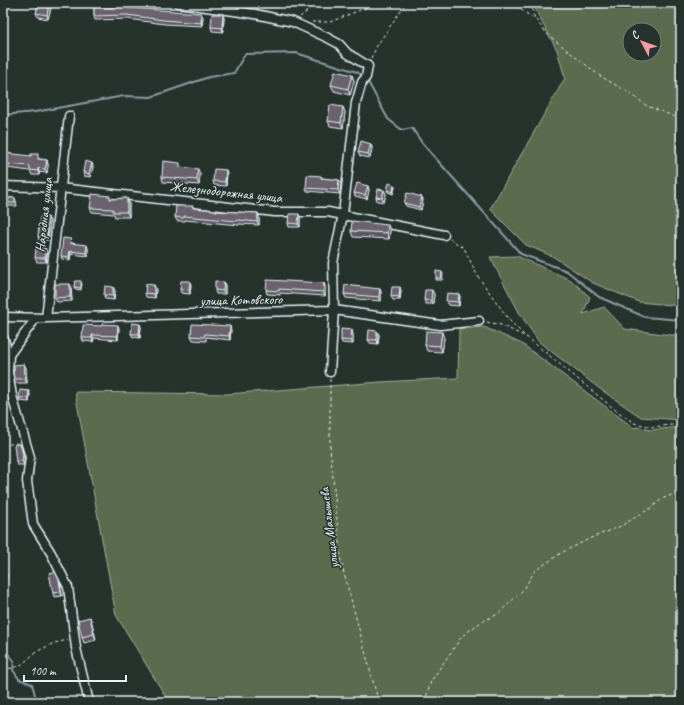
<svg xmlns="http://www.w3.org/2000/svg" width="684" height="705" viewBox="0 0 684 705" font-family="Caveat,sans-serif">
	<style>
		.green { fill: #5b6b4d; stroke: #a2aea2; fill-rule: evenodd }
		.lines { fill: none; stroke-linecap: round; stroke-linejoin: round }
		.stream { stroke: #899da5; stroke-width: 2 }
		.street-casing { stroke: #e8f1f8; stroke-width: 11 }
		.path { stroke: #e8f1f8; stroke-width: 1; stroke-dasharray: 3 3; stroke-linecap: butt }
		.street { stroke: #26332d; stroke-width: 8 }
		.wall { fill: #5b565f; stroke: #e8f1f8 }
		.shaded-wall { fill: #4a464d; stroke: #e8f1f8 }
		.building { fill: #6a646e; stroke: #e8f1f8 }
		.labels { text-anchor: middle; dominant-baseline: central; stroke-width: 3; stroke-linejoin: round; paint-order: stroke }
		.street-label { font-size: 14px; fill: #e8f1f8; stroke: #26332d }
	</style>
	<rect width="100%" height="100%" fill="#26332d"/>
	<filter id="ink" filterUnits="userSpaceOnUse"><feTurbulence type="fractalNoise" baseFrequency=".025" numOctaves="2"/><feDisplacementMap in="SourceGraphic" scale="8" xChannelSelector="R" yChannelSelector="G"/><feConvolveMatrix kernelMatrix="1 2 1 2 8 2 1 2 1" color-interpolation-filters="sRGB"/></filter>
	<g filter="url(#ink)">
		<path class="green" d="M 533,3 L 681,3 L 681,306 L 639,302 L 593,283 L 554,257 L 526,245 L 490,209 L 565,78 L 557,50 L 539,17 ZM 630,30 L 654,30 L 654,54 L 630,54 Z
			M 517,256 L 571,280 L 590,297 L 583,314 L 604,307 L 625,329 L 671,335 L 681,335 L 681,420 L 641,417 L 600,389 L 539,342 L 520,314 L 490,257 Z
			M 484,327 L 522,344 L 634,428 L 637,427 L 651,430 L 681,427 L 681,702 L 169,702 L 116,615 L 75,392 L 227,394 L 380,382 L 458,378 L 459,329 Z"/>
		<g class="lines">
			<path class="stream" d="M 367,80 L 388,119 L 402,130 L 412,128 L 422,143 L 446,170 L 521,254 L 567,271 L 599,297 L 645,317 L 681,320
				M 3,115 L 35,112 L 124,96 L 151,97 L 209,77 L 234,73 L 245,54 L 296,53 L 357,72 L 365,77
				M 3,572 L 7,575 L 6,580 L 3,580
				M 3,652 L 9,655 L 14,661 L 13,670 L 19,679 L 32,684 L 37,702"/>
			<defs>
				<path id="street" d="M 178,3 L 255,14 L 293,22 L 328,38 L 339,44 L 347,53 L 368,66 L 366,77 L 362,82 L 356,103 L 343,214 L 333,263 L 334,310 L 330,372
					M 3,186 L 60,188 L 275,212 L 328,212 L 444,235
					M 3,317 L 46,318 L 334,310 L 440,325 L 479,321
					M 46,318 L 69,116
					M 3,337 L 9,355 L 8,372 L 12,396 L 30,457 L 27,481 L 33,524 L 51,553 L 68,587 L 76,648 L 89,702
					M 9,355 L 36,318"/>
			</defs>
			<use href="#street" class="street-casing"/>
			<path class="path" d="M 511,3 L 536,20 L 547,34 L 600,76 L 628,92 L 647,106 L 681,119
				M 531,3 L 535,20
				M 300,17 L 318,3
				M 312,22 L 330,22 L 378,3
				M 371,58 L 378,44 L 406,3
				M 450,239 L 464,248 L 477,275 L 510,321 L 526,337
				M 487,322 L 501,325 L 528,338 L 613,408 L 634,423 L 652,427 L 681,424
				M 330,379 L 330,447 L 341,562 L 377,696 L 381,702
				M 3,445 L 18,443
				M 3,670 L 20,666 L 36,652 L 54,643 L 68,640
				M 425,702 L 431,681 L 462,636 L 481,622 L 498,614 L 522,591 L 535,571 L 561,553 L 591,538 L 619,527 L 651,508 L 662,499 L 676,493 L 681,490"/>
			<use href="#street" class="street"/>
		</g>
		<path class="wall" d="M 94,7 L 203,17 L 202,26 L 165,24 L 128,19 L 95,20 L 94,16 Z
			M 51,8 L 48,19 L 38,17 L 36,13 Z
			M 224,18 L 223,32 L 212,31 L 211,27 Z
			M 352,75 L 354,81 L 350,95 L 334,91 L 331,85 Z
			M 345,112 L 343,128 L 330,126 L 328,121 Z
			M 371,144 L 372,148 L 370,158 L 360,156 L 358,152 Z
			M 3,150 L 7,154 L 47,160 L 48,165 L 47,173 L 39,172 L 39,175 L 32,175 L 30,171 L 7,168 L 7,170 L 3,170 Z
			M 93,166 L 91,177 L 84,176 L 83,172 Z
			M 226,170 L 227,173 L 226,186 L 214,185 L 213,181 Z
			M 200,174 L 199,185 L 163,182 L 162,177 Z
			M 321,176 L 322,178 L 339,180 L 341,183 L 340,194 L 307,191 L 306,188 Z
			M 394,185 L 395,187 L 393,194 L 388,192 L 387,190 Z
			M 368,186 L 369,190 L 367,199 L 355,196 L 354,193 Z
			M 384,190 L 386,194 L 384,202 L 377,201 L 376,197 Z
			M 422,197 L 423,200 L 421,210 L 406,206 L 404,203 Z
			M 3,198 L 15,198 L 16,201 L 17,206 L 3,206 Z
			M 127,198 L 129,203 L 129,217 L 115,217 L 114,214 L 92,212 L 90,208 L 111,199 Z
			M 193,206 L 194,208 L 215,210 L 216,211 L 258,213 L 259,216 L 259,225 L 239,224 L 239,225 L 185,220 L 185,221 L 177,221 L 175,217 Z
			M 300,218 L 300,227 L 289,227 L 288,223 Z
			M 50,221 L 48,240 L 39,240 L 38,236 Z
			M 390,230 L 389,239 L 353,237 L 351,231 Z
			M 72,242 L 72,243 L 88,248 L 88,256 L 71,254 L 70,260 L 62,259 L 61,256 Z
			M 45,248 L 47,252 L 46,262 L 37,262 L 35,258 Z
			M 442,272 L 443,274 L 442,280 L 436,280 L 436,278 Z
			M 224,282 L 225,286 L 225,294 L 216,294 L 215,290 Z
			M 82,283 L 81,290 L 75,289 L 74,287 Z
			M 324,283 L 325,286 L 325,296 L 280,293 L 280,295 L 267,294 L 266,290 Z
			M 70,284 L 71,287 L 72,301 L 57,302 L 55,298 Z
			M 191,285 L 190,294 L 181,293 L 180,289 Z
			M 113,287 L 115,291 L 114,300 L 105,299 L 104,295 Z
			M 400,287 L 401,291 L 400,300 L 393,300 L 391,296 Z
			M 156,289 L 155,298 L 146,297 L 145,293 Z
			M 380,289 L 381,292 L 381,301 L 346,298 L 344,294 Z
			M 434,294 L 433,304 L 426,304 L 424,300 Z
			M 459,294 L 460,297 L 459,306 L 448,305 L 446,301 Z
			M 140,324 L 141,327 L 140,338 L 133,337 L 131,334 Z
			M 102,326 L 119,328 L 118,340 L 94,338 L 93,342 L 83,341 L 82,338 Z
			M 231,330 L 230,340 L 206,337 L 206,341 L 193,340 L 191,336 Z
			M 377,331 L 379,335 L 378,344 L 370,343 L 368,340 Z
			M 353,334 L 353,344 L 342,343 L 341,340 Z
			M 444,338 L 442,352 L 427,351 L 425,345 Z
			M 24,364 L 26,368 L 27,383 L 15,383 L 14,379 L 14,371 Z
			M 30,394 L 29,402 L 20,401 L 19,398 Z
			M 24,457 L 24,465 L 17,465 L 16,462 Z
			M 59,580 L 60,583 L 62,596 L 54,597 L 53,593 Z
			M 90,617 L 96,640 L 84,643 L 82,637 Z"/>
		<path class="shaded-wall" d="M 49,4 L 51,8 L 48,19 L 47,15 Z
			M 201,13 L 203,17 L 202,26 L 201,23 Z
			M 223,14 L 224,18 L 223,32 L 222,28 Z
			M 352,75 L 354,81 L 350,95 L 348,89 Z
			M 343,107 L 345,112 L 343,128 L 341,123 Z
			M 371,144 L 372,148 L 370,158 L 368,154 Z
			M 47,160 L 48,165 L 47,173 L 45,169 Z
			M 92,163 L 93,166 L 91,177 L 89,174 Z
			M 38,168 L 39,172 L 39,175 L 38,171 Z
			M 198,169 L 200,174 L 199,185 L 197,180 Z
			M 226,170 L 227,173 L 226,186 L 225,182 Z
			M 339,180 L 341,183 L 340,194 L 338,190 Z
			M 394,185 L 395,187 L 393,194 L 393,192 Z
			M 368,186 L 369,190 L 367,199 L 365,195 Z
			M 384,190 L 386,194 L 384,202 L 382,198 Z
			M 422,197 L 423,200 L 421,210 L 419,207 Z
			M 127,198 L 129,203 L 129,217 L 127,212 Z
			M 258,213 L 259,216 L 259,225 L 257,222 Z
			M 299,214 L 300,218 L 300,227 L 298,224 Z
			M 48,217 L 50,221 L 48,240 L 47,237 Z
			M 388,225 L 390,230 L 389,239 L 387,233 Z
			M 87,245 L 88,248 L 88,256 L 86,253 Z
			M 45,248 L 47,252 L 46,262 L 45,258 Z
			M 70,251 L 71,254 L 70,260 L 69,257 Z
			M 190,281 L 191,285 L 190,294 L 189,290 Z
			M 224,282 L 225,286 L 225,294 L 223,291 Z
			M 324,283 L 325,286 L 325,296 L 323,292 Z
			M 70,284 L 71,287 L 72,301 L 70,297 Z
			M 154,285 L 156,289 L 155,298 L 154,294 Z
			M 113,287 L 115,291 L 114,300 L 113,296 Z
			M 400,287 L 401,291 L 400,300 L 399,297 Z
			M 380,289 L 381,292 L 381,301 L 379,297 Z
			M 432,290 L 434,294 L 433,304 L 431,301 Z
			M 459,294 L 460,297 L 459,306 L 458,302 Z
			M 140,324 L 141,327 L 140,338 L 139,334 Z
			M 118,325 L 119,328 L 118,340 L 117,336 Z
			M 230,326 L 231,330 L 230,340 L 229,336 Z
			M 352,330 L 353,334 L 353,344 L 351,341 Z
			M 377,331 L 379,335 L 378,344 L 377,340 Z
			M 442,332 L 444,338 L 442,352 L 440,346 Z
			M 92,335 L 94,338 L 93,342 L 92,338 Z
			M 24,364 L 26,368 L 27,383 L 25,379 Z
			M 29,391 L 30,394 L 29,402 L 28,398 Z
			M 20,444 L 24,457 L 24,465 L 22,461 Z
			M 59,580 L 60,583 L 62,596 L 61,592 Z
			M 90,617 L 92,623 L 96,640 L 94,634 Z"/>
		<path class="building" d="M 38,3 L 49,4 L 47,15 L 36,13 Z
			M 94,7 L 117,7 L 201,13 L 201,23 L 163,20 L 127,15 L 94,16 Z
			M 212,14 L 223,14 L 222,28 L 211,27 Z
			M 335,71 L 352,75 L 348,89 L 331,85 Z
			M 330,105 L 343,107 L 341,123 L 328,121 Z
			M 361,141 L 371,144 L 368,154 L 358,152 Z
			M 3,150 L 5,150 L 5,153 L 31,156 L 31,154 L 38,154 L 38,159 L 47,160 L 45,169 L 38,168 L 38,171 L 30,170 L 30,166 L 5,164 L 5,165 L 3,165 Z
			M 85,161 L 92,163 L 89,174 L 83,172 Z
			M 163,161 L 180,163 L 180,167 L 198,169 L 197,180 L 162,177 Z
			M 214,169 L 226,170 L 225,182 L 213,181 Z
			M 307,175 L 321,176 L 321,178 L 339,180 L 338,190 L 306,188 Z
			M 357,183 L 368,186 L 365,195 L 354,193 Z
			M 389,183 L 394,185 L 393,192 L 387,190 Z
			M 378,189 L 384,190 L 382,198 L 376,197 Z
			M 407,193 L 422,197 L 419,207 L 404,203 Z
			M 92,194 L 110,196 L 110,199 L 127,198 L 127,212 L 113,212 L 113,209 L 90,208 Z
			M 3,198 L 15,198 L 15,203 L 3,203 Z
			M 176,206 L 193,206 L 193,208 L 215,210 L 215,211 L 258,213 L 257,222 L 238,220 L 237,221 L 184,216 L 184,218 L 175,217 Z
			M 289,214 L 299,214 L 298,224 L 288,223 Z
			M 40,217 L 48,217 L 47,237 L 38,236 Z
			M 352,221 L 388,225 L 387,233 L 351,231 Z
			M 63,238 L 71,239 L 70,243 L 87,245 L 86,253 L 70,251 L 69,257 L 61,256 Z
			M 36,248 L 45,248 L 45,258 L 35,258 Z
			M 436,271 L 442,272 L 441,278 L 436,278 Z
			M 267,280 L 324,283 L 323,292 L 279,289 L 279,291 L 266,290 Z
			M 75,281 L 81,281 L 81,288 L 74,287 Z
			M 181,281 L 190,281 L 189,290 L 180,289 Z
			M 215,281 L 224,282 L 223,291 L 215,290 Z
			M 55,284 L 70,284 L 70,297 L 55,298 Z
			M 146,284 L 154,285 L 154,294 L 145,293 Z
			M 345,285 L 380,289 L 379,297 L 344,294 Z
			M 105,286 L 113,287 L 113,296 L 104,295 Z
			M 392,287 L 400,287 L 399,297 L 391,296 Z
			M 425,290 L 432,290 L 431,301 L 424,300 Z
			M 447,293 L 459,294 L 458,302 L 446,301 Z
			M 132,323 L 140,324 L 139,334 L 131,334 Z
			M 102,324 L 118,325 L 117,336 L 92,335 L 92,338 L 82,338 L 83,325 L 102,326 Z
			M 192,324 L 230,326 L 229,336 L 205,334 L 204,337 L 191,336 Z
			M 341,329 L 352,330 L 351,341 L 341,340 Z
			M 369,330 L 377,331 L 377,340 L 368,340 Z
			M 426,331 L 442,332 L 440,346 L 425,345 Z
			M 24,364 L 25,379 L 14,379 L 13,371 L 14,371 L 14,365 Z
			M 20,390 L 29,391 L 28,398 L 19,398 Z
			M 20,444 L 23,454 L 22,461 L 16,462 L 14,445 Z
			M 55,572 L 59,580 L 61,592 L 53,593 L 49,573 Z
			M 90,617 L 94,634 L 82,637 L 78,620 Z"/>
	</g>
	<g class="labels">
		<g class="street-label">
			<text transform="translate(226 192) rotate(6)">Железнодорожная улица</text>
			<text transform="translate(44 215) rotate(-84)">Народная улица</text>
			<text transform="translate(241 300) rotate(-1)">улица Котовского</text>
			<text transform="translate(329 528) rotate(-97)">улица Малышева</text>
		</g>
	</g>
	<rect width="684" height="705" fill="none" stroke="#26332d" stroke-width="16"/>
	<rect x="8" y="8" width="668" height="689" fill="none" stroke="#e8f1f8" stroke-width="1.5" filter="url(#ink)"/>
	<g transform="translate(642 42) rotate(311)"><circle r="19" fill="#26332d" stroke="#747f7e"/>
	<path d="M0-3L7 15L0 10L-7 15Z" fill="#ff9aa2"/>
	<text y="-6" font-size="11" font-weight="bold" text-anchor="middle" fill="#e8f1f8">С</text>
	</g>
	<path d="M24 675v6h102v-6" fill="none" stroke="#e8f1f8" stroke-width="2"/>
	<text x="30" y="675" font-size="12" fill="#e8f1f8" stroke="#26332d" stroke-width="3" paint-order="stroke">100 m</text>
</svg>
